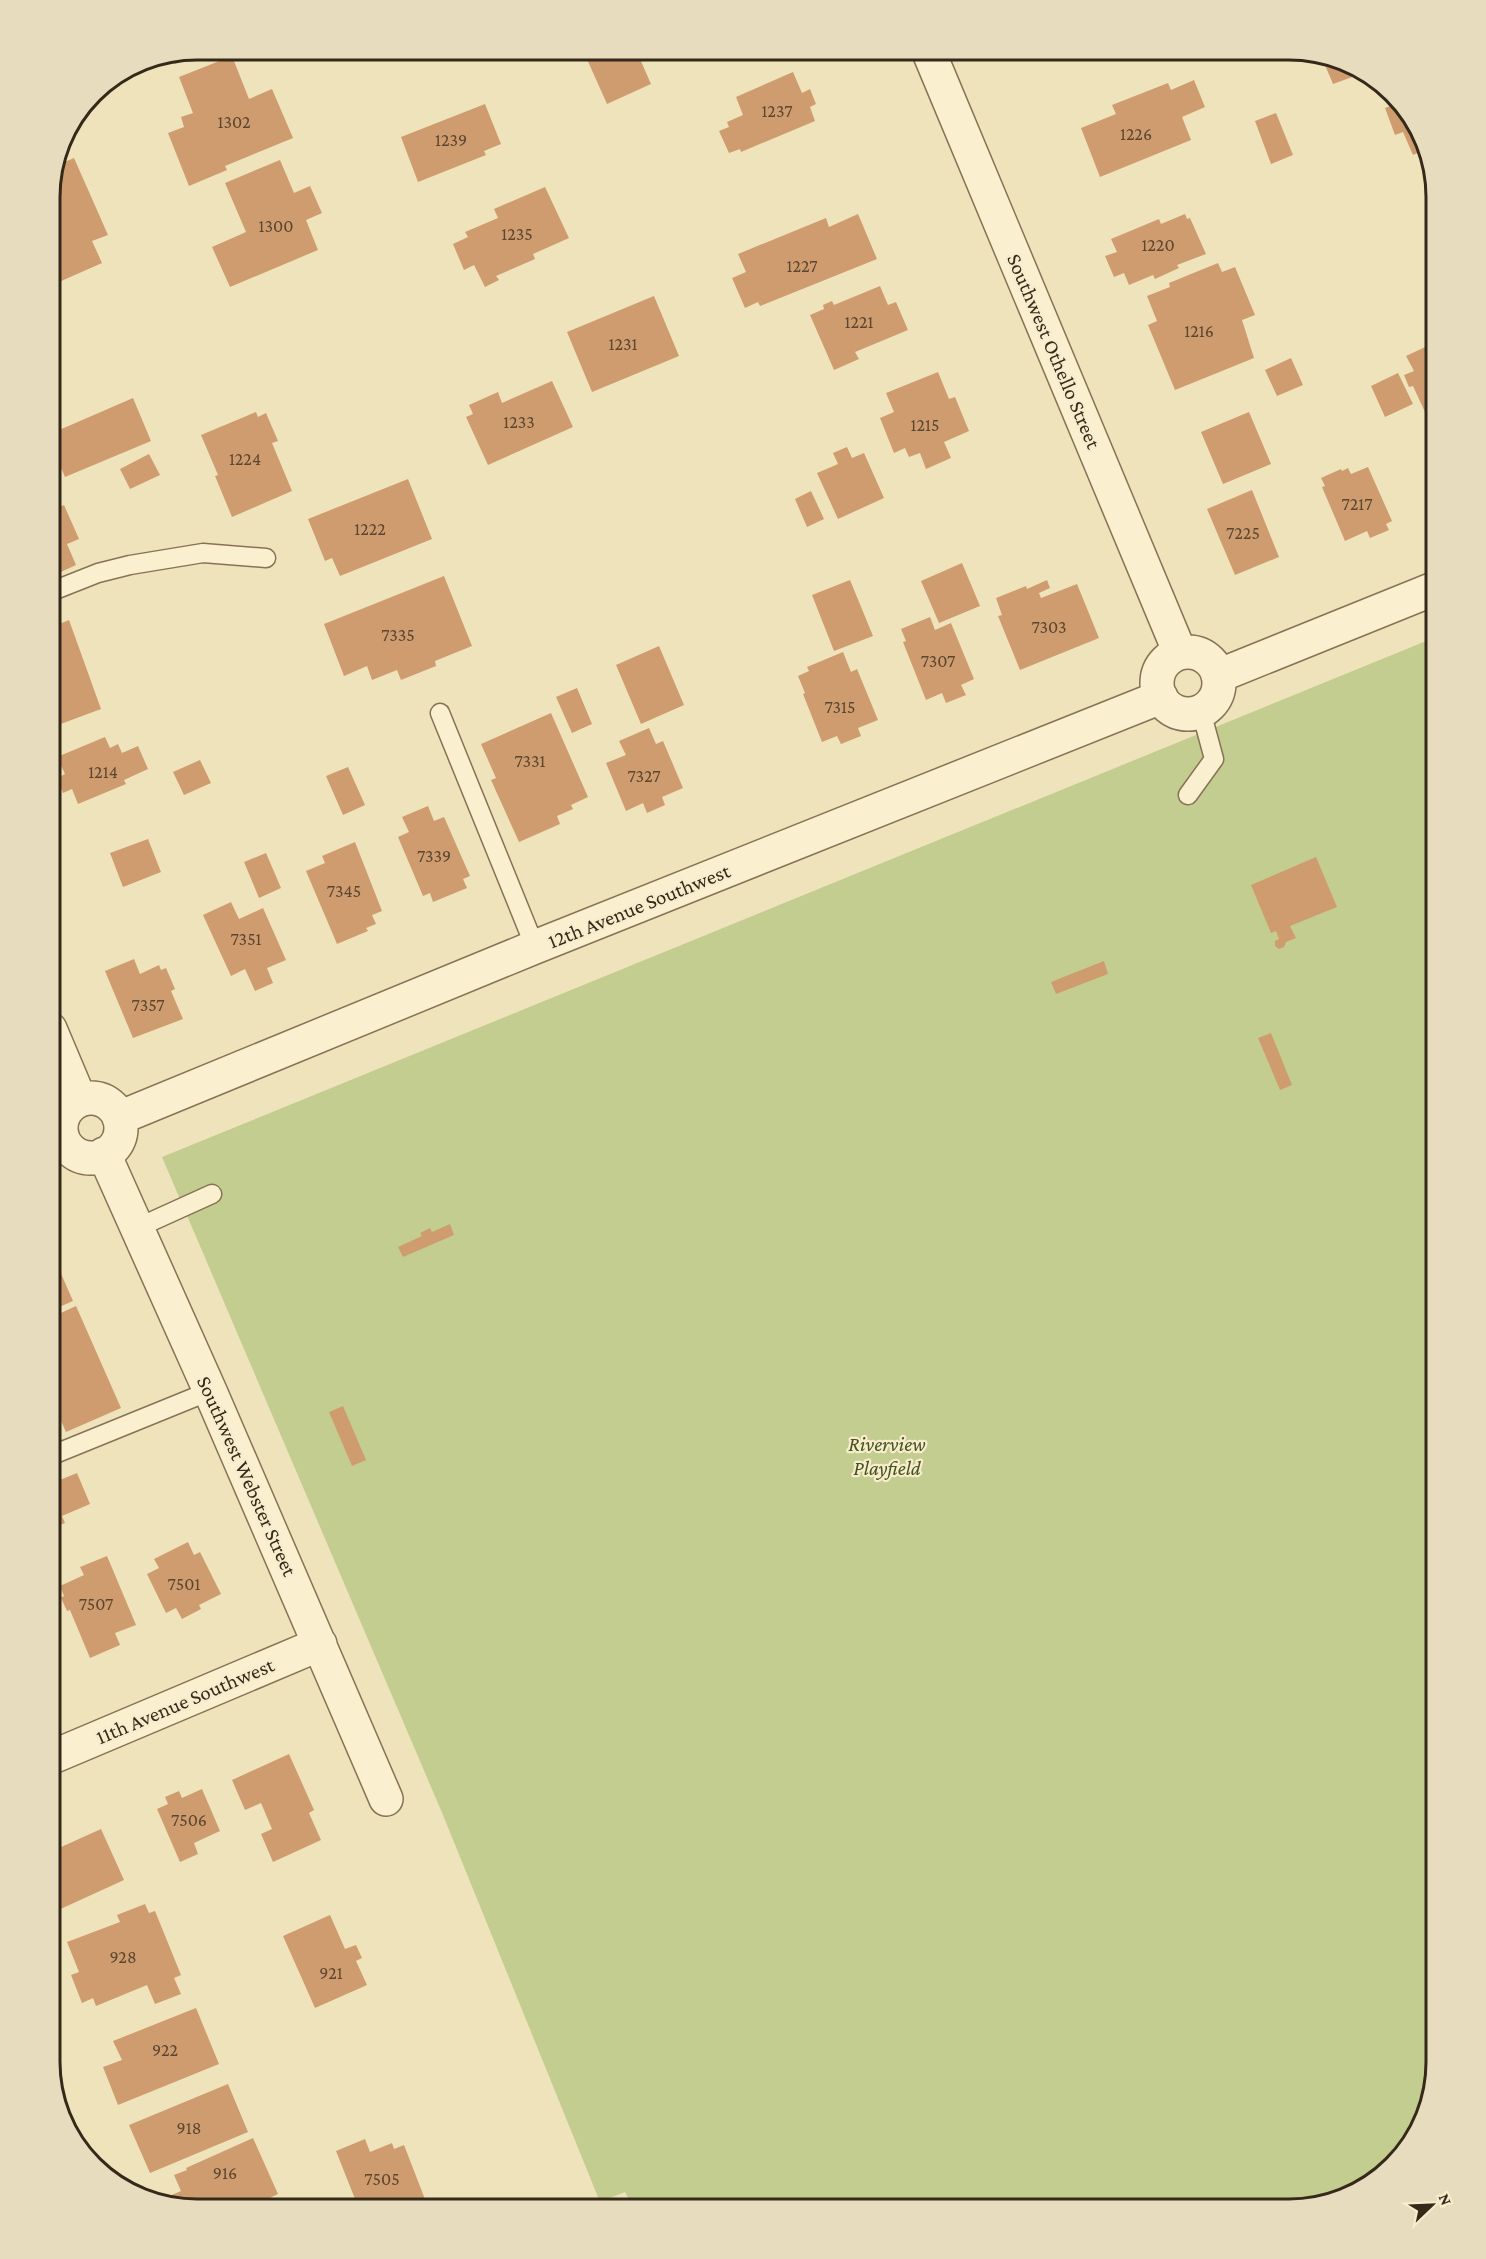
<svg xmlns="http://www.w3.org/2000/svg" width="1486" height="2259" viewBox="0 0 1486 2259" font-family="'Crimson Pro',serif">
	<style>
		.green { fill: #c3cd8f }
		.building { fill: #cf9c6f }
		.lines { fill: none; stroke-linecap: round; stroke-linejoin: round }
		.lane-casing { stroke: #877255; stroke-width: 21 }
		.street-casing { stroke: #877255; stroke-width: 36 }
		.lane { stroke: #faefce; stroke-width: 18 }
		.street { stroke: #faefce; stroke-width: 33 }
		.labels { text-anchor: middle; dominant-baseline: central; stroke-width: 4.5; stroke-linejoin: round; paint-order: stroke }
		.number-label { font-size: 18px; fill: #5c462f }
		.street-label { font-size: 21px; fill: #35291a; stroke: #f7eccb }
		.park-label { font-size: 21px; font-style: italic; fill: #435320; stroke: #f7eccb }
		.rim { fill: none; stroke: #35291a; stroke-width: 3 }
	</style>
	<rect width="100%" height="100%" fill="#efe3bb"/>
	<path class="green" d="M 1436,637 L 1436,2063 L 1417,2136 L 1364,2189 L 1290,2209 L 634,2209 L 625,2192 L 600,2202 L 443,1815 L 162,1157 Z"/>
	<path class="building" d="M 197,49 L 211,50 L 175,64 L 171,55 Z
		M 602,50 L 636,50 L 651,84 L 607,104 L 586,57 Z
		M 232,56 L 249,99 L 272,89 L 293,138 L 225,166 L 227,170 L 189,186 L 168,133 L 184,127 L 181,117 L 193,113 L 179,77 Z
		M 1322,58 L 1366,72 L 1333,84 Z
		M 793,72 L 802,93 L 810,89 L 816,104 L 810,107 L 815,121 L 741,152 L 740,149 L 729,153 L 719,131 L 729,127 L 727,122 L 743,115 L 736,97 Z
		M 1194,80 L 1205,107 L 1182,117 L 1191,140 L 1100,177 L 1081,128 L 1116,114 L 1112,105 L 1168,83 L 1171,90 Z
		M 1398,103 L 1417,123 L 1424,150 L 1413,155 L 1403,132 L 1395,135 L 1385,108 Z
		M 485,104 L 501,144 L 484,151 L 486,155 L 418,182 L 401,137 Z
		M 1276,113 L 1293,155 L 1271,164 L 1255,121 Z
		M 74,158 L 108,235 L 92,241 L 102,263 L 50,286 L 50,187 L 55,166 Z
		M 280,160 L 294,193 L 310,186 L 322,213 L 306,220 L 318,250 L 230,287 L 212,247 L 246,232 L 225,183 Z
		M 545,187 L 569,238 L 533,254 L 535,259 L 496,276 L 499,280 L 485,287 L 474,265 L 464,270 L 453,244 L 468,237 L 465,232 L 498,218 L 494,209 Z
		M 858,214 L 877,259 L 760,306 L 758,302 L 745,308 L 732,278 L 746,272 L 738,254 L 826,218 L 829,227 Z
		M 1185,214 L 1187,219 L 1190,218 L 1206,254 L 1177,265 L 1179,268 L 1155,279 L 1153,275 L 1129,285 L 1124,273 L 1114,277 L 1105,256 L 1117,252 L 1111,239 L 1159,219 L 1161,224 Z
		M 1218,263 L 1222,272 L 1235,267 L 1255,315 L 1242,320 L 1254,358 L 1175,390 L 1148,325 L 1157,321 L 1147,296 L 1170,287 L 1169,283 Z
		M 880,286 L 888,305 L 896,302 L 908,330 L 855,352 L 859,359 L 834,370 L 810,315 L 824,309 L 823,305 L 832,301 L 834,305 Z
		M 654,296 L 679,356 L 592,392 L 567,332 Z
		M 1436,342 L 1436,420 L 1430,423 L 1413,386 L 1409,387 L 1404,375 L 1414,371 L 1406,356 Z
		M 1291,358 L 1303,385 L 1277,396 L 1265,370 Z
		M 938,372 L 949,399 L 955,397 L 969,431 L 944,442 L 951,458 L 926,469 L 920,453 L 909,457 L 905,448 L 894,453 L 880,418 L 894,412 L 886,393 Z
		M 1398,373 L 1413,404 L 1385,417 L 1371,386 Z
		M 552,381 L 573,427 L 488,465 L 466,417 L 473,414 L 469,405 L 498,392 L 502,403 Z
		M 133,398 L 151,441 L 65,477 L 50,442 L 50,434 Z
		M 256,412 L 258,417 L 266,413 L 278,441 L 272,443 L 292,491 L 232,517 L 215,476 L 218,475 L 201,435 Z
		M 1249,412 L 1271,464 L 1223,484 L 1201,432 Z
		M 847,447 L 852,458 L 864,453 L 884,498 L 838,519 L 817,473 L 838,464 L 833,453 Z
		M 149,454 L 160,475 L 130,489 L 120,469 Z
		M 1368,467 L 1392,521 L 1386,524 L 1389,530 L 1370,538 L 1367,531 L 1345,541 L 1322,487 L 1325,486 L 1321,478 L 1341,469 L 1342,471 L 1348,468 L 1351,474 Z
		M 408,479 L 432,539 L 340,576 L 332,558 L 325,561 L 308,519 Z
		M 1252,490 L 1279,557 L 1235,575 L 1207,509 Z
		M 811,491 L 824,519 L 807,527 L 795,499 Z
		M 64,505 L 79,539 L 67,544 L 76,565 L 50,577 L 50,511 Z
		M 962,563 L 980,606 L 939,623 L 921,581 Z
		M 444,576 L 472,646 L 435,661 L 436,666 L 401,680 L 397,670 L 372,680 L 367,666 L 344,676 L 324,624 Z
		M 850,580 L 873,636 L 834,651 L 812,595 Z
		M 1047,580 L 1050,588 L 1039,593 L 1041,598 L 1077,584 L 1099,638 L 1020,670 L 998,616 L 1002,615 L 996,598 L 1026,586 L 1027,589 Z
		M 930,617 L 935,630 L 951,623 L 974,679 L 961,685 L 966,695 L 946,703 L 942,693 L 926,700 L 903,642 L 906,641 L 901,629 Z
		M 69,620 L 101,709 L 50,728 L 50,628 Z
		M 659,646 L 684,705 L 641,724 L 616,665 Z
		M 843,652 L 851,672 L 857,669 L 878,720 L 858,728 L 861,736 L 841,744 L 837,736 L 822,742 L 803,694 L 805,693 L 798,676 L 809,671 L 807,667 Z
		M 577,688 L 592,724 L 572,733 L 556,697 Z
		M 551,713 L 588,797 L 571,805 L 573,809 L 557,816 L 560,824 L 519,842 L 491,780 L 496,778 L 481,744 Z
		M 649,728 L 656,744 L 663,741 L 683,788 L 662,797 L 665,805 L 647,813 L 643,803 L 626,811 L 606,763 L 626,755 L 619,741 Z
		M 105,737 L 110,748 L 118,744 L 122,753 L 138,746 L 148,769 L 124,780 L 126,784 L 78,804 L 72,789 L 63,793 L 57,778 L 65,774 L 57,757 Z
		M 200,760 L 211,783 L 184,795 L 173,772 Z
		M 348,767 L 365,805 L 343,815 L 326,776 Z
		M 428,806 L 434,821 L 444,817 L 470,876 L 463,879 L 467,888 L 433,902 L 430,893 L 423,896 L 398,837 L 409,832 L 402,817 Z
		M 148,839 L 161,872 L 123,887 L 110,853 Z
		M 355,842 L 382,911 L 372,915 L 376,924 L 366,928 L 368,931 L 337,944 L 306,871 L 325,863 L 322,856 Z
		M 266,853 L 281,888 L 259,898 L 244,862 Z
		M 1316,857 L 1337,907 L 1290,926 L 1296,938 L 1286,942 L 1284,947 L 1279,949 L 1275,946 L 1275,941 L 1279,939 L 1276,931 L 1271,933 L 1251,885 Z
		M 231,902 L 239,919 L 263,908 L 286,960 L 267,968 L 273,983 L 255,991 L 245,969 L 231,976 L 203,915 Z
		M 134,959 L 140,974 L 159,965 L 161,970 L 166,968 L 175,989 L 171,991 L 183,1019 L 133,1038 L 105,971 Z
		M 1104,961 L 1108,974 L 1056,994 L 1051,982 Z
		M 1271,1033 L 1292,1085 L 1280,1090 L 1258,1038 Z
		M 450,1224 L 454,1235 L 403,1257 L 398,1247 L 422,1236 L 420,1233 L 430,1228 L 432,1232 Z
		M 56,1262 L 73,1301 L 50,1311 L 50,1265 Z
		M 76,1306 L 121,1408 L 66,1432 L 50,1396 L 50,1318 Z
		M 343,1406 L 366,1460 L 352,1466 L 329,1412 Z
		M 77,1473 L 90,1504 L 62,1516 L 65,1523 L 50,1529 L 50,1484 Z
		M 188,1542 L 194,1555 L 200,1552 L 221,1594 L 199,1605 L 201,1609 L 182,1619 L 176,1608 L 166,1613 L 147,1574 L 159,1568 L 154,1559 Z
		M 107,1556 L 136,1625 L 115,1633 L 120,1645 L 90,1658 L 70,1610 L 67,1611 L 61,1598 L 64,1596 L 60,1586 L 84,1575 L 80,1567 Z
		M 289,1754 L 314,1810 L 309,1813 L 321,1840 L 273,1862 L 261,1834 L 272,1829 L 261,1803 L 245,1810 L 232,1780 Z
		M 202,1789 L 220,1831 L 194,1843 L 198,1854 L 180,1862 L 157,1809 L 168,1804 L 165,1797 L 179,1791 L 182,1798 Z
		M 101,1829 L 124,1880 L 54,1912 L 50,1902 L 50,1852 Z
		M 145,1904 L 149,1913 L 155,1911 L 181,1975 L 174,1978 L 181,1994 L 155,2004 L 147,1985 L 96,2006 L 93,1998 L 82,2003 L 71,1975 L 79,1972 L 67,1942 L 120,1922 L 117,1915 Z
		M 330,1915 L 345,1949 L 356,1945 L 362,1958 L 356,1961 L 367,1985 L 315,2008 L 283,1936 Z
		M 196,2008 L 219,2064 L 118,2105 L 103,2067 L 122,2060 L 113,2041 Z
		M 228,2084 L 248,2132 L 150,2173 L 129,2125 Z
		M 253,2138 L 278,2194 L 246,2209 L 187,2209 L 160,2200 L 181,2191 L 174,2175 L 187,2170 L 186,2168 Z
		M 365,2139 L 370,2152 L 392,2143 L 394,2149 L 404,2145 L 428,2207 L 422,2209 L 359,2209 L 336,2151 Z"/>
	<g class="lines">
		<defs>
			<path id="lane" d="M 50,592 L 98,573 L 130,565 L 203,553 L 266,558
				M 440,713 L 535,947
				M 1188,795 L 1214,759 L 1201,711
				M 137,1228 L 212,1194
				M 50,1456 L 210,1391"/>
			<path id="street" d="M 928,50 L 1180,653
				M1157 683a31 31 0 1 1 62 0a31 31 0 1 1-62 0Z
				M 1218,676 L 1436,588
				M 50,1029 L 80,1100
				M61 1128a30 30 0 1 1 60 0a30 30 0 1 1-60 0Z
				M 119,1118 L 535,947 L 1161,697
				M 104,1154 L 210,1391 L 386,1799
				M 50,1758 L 320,1644"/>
		</defs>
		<use href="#lane" class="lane-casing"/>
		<use href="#street" class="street-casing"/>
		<use href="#lane" class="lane"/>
		<use href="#street" class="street"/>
	</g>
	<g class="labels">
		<g class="number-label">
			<text x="777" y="111">1237</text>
			<text x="234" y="122">1302</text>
			<text x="1136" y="134">1226</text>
			<text x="451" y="140">1239</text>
			<text x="276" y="226">1300</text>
			<text x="517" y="234">1235</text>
			<text x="1158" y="245">1220</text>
			<text x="802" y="266">1227</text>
			<text x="859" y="322">1221</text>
			<text x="1199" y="331">1216</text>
			<text x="623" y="344">1231</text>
			<text x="519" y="422">1233</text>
			<text x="925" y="425">1215</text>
			<text x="245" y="459">1224</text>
			<text x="1357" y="504">7217</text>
			<text x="370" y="529">1222</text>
			<text x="1243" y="533">7225</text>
			<text x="1049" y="627">7303</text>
			<text x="398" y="635">7335</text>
			<text x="938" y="661">7307</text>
			<text x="840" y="707">7315</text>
			<text x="530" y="761">7331</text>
			<text x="103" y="772">1214</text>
			<text x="644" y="776">7327</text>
			<text x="434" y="856">7339</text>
			<text x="344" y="891">7345</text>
			<text x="246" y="939">7351</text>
			<text x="148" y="1005">7357</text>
			<text x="184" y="1584">7501</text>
			<text x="96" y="1604">7507</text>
			<text x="189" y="1820">7506</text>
			<text x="123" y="1957">928</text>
			<text x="331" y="1973">921</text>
			<text x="165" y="2050">922</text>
			<text x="189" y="2128">918</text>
			<text x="225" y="2173">916</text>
			<text x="382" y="2179">7505</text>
		</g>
		<g class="street-label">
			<text transform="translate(1054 351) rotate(67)">Southwest Othello Street</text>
			<text transform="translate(639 906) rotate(-22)">12th Avenue Southwest</text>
			<text transform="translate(247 1476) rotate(66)">Southwest Webster Street</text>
			<text transform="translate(185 1701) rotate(-23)">11th Avenue Southwest</text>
		</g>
		<g class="park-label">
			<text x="887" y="1444">Riverview<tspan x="887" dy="24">Playfield</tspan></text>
		</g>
	</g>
	<path d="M0 0H1486V2259H0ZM197 60H1289A137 137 0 0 1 1426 197V2062A137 137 0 0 1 1289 2199H197A137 137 0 0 1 60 2062V197A137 137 0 0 1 197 60Z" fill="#e7dcbd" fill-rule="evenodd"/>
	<path class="rim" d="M197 60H1289A137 137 0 0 1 1426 197V2062A137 137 0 0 1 1289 2199H197A137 137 0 0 1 60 2062V197A137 137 0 0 1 197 60Z"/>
	<g transform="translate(1432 2205) rotate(67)" stroke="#f7eccb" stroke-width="4.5" paint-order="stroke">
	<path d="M0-4.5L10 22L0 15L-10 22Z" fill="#35291a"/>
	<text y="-9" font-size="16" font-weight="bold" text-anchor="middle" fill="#35291a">N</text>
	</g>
</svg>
